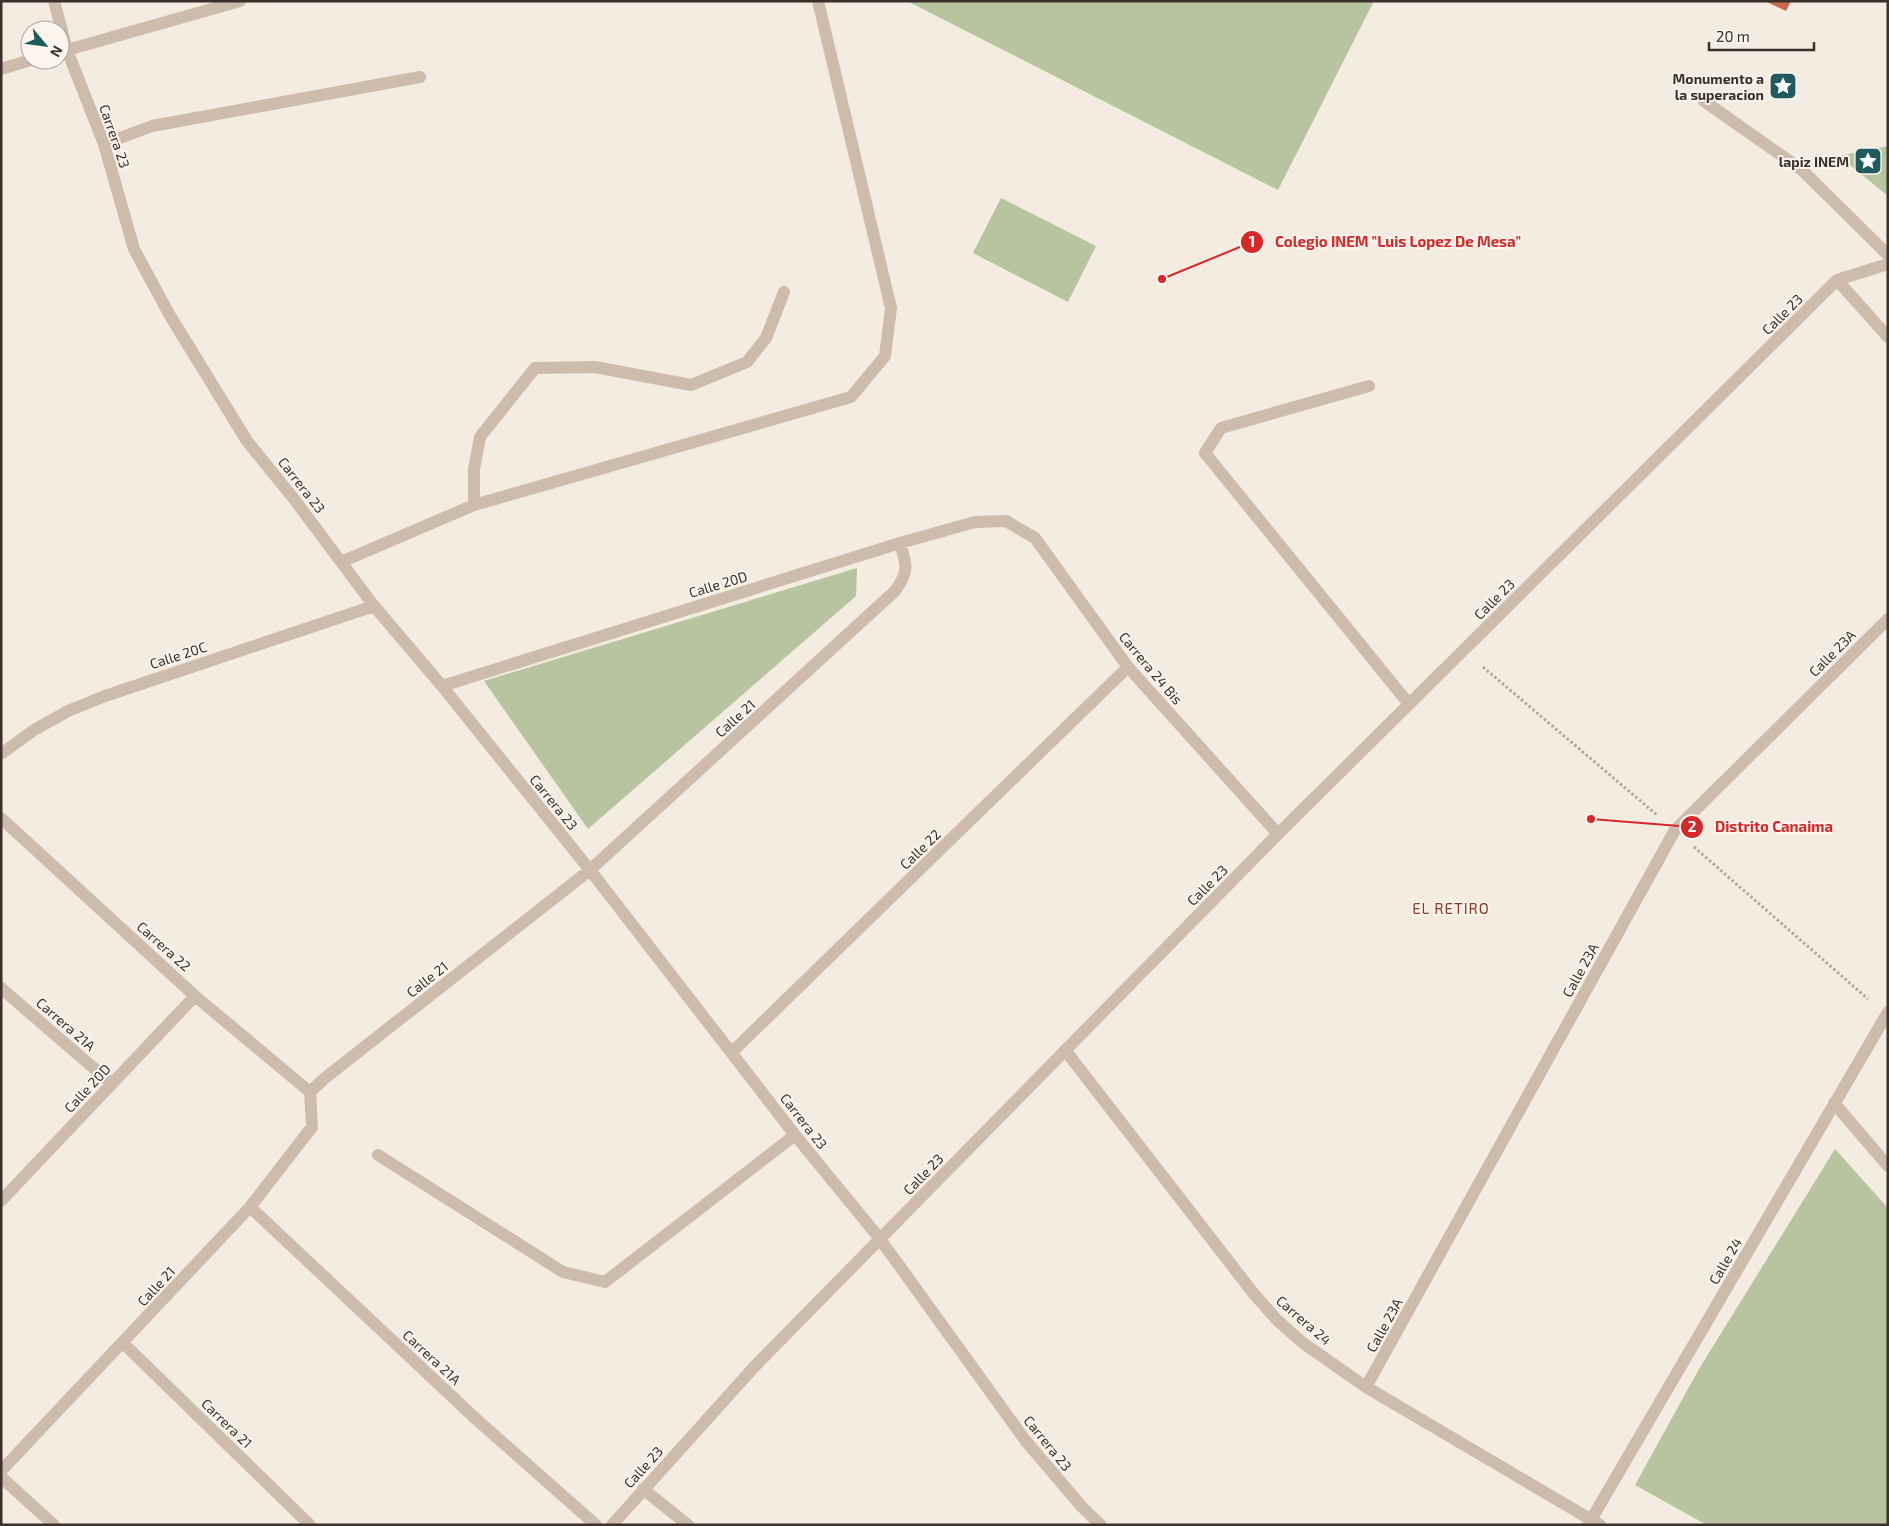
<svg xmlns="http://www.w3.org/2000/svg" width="1889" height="1526" viewBox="0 0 1889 1526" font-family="'Exo 2',sans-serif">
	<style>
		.green { fill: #b8c4a0 }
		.building { fill: #c8694b }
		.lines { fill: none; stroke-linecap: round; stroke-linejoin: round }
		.path { stroke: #b9a596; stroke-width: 3; stroke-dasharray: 2.5 2.5; stroke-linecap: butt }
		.minor { stroke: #cdbbac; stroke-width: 12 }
		.labels { text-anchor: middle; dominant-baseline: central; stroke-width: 4; stroke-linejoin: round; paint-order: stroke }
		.poi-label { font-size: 14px; font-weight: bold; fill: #3b302b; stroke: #fbf5ee; text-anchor: end }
		.street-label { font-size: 14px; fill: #3b302b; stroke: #fbf5ee }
		.neighbourhood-label { font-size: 15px; letter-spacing: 1px; fill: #8c3b22; stroke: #fbf5ee }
		.leader { fill: none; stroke: #d62828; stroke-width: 2 }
		.callout-dot { fill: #d62828; stroke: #fbf5ee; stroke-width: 2 }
		.mark-label { font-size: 15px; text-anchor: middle; font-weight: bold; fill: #fff }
		.callout-label { font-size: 15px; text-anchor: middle; font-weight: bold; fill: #d62828; stroke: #fbf5ee; stroke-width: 4; stroke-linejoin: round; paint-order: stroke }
	</style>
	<rect width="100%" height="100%" fill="#f4ebe1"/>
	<path class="green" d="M 907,1 L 1374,1 L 1278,190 Z
		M 1888,146 L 1888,196 L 1839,156 Z
		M 1001,198 L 1096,246 L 1068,302 L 973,253 Z
		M 857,568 L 856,596 L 588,829 L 484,681 Z
		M 1835,1149 L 1888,1208 L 1888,1525 L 1707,1525 L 1635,1485 L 1699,1369 Z"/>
	<path class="building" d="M 1765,1 L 1791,1 L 1786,11 Z"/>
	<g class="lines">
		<path class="path" d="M 1483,667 L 1657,815
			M 1694,847 L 1868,999"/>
		<path class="minor" d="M 54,1 L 67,50 L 104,144 L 134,249 L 169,314 L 247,441 L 294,499 L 374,606 L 442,686 L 590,870 L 795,1135 L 880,1239 L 1025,1440 L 1082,1507 L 1101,1525
			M 60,52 L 240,1
			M 1,69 L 31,60
			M 1704,101 L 1802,170 L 1888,255
			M 104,144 L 152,126 L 420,77
			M 1837,280 L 1888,337
			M 1369,386 L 1221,428 L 1205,453 L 1409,704
			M 474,505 L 474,469 L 480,437 L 535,368 L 595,367 L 691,385 L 747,362 L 766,338 L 784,292
			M 341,562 L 474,505 L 851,397 L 885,356 L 891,308 L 818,1
			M 442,686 L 900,543 L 975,522 L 1006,521 L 1035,538 L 1128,667 L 1278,834
			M 1,754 L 34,730 L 68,711 L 105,696 L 374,606
			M 1,818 L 195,996 L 310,1092
			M 1,988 L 111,1083
			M 1065,1050 L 1254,1294 L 1277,1320 L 1303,1343 L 1366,1387 L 1600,1525
			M 732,1052 L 1128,667
			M 1834,1103 L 1888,1166
			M 378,1155 L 563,1272 L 605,1282 L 795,1135
			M 1,1201 L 195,996
			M 250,1207 L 476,1419 L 596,1525
			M 123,1343 L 310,1525
			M 1366,1387 L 1675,830 L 1888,619
			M 1,1471 L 250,1207 L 312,1127 L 310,1092 L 325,1078 L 590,870 L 895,591 C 909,572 907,565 900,543
			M 1,1477 L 54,1525
			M 643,1489 L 688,1525
			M 612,1525 L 755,1366 L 1278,834 L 1837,280 L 1888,264
			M 1588,1525 L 1888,1012"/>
	</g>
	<defs>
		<symbol id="sight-square" viewBox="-11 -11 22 22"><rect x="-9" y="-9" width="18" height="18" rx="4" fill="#1f5a5e" stroke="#fbf5ee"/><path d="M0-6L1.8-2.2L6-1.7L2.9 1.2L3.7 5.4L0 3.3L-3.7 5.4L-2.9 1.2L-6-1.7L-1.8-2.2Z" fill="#fff"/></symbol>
	</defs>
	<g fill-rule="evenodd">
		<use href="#sight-square" x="1767" y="70" width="32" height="32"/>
		<use href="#sight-square" x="1852" y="145" width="32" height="32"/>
	</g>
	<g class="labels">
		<g class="poi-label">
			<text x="1764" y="78">Monumento a<tspan x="1764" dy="16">la superacion</tspan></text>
			<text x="1849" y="161">lapiz INEM</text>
		</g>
		<g class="street-label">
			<text transform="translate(115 136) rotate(71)">Carrera 23</text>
			<text transform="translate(1782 314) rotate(-45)">Calle 23</text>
			<text transform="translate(302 485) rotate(52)">Carrera 23</text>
			<text transform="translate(718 584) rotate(-17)">Calle 20D</text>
			<text transform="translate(1494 599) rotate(-45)">Calle 23</text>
			<text transform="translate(1832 653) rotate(-45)">Calle 23A</text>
			<text transform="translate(178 655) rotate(-18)">Calle 20C</text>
			<text transform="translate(1151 668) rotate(50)">Carrera 24 Bis</text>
			<text transform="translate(735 718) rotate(-42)">Calle 21</text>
			<text transform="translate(554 802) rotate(51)">Carrera 23</text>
			<text transform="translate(920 849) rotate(-44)">Calle 22</text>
			<text transform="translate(1207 885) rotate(-45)">Calle 23</text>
			<text transform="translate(164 946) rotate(42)">Carrera 22</text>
			<text transform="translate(1580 970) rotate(-61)">Calle 23A</text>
			<text transform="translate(427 979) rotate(-38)">Calle 21</text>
			<text transform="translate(66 1024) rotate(41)">Carrera 21A</text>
			<text transform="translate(87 1088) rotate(-47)">Calle 20D</text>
			<text transform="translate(804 1121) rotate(52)">Carrera 23</text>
			<text transform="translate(923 1174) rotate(-46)">Calle 23</text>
			<text transform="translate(1725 1261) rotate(-60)">Calle 24</text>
			<text transform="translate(156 1286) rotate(-47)">Calle 21</text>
			<text transform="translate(1304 1320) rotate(41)">Carrera 24</text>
			<text transform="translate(1384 1325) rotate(-61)">Calle 23A</text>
			<text transform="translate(432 1357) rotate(43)">Carrera 21A</text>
			<text transform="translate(227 1423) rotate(44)">Carrera 21</text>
			<text transform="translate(1048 1443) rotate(51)">Carrera 23</text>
			<text transform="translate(643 1467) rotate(-48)">Calle 23</text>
		</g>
		<g class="neighbourhood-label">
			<text x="1451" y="908">EL RETIRO</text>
		</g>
	</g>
	<path class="leader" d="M1162 279L1252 242M1591 819L1692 827"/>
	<g class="callout-dot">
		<circle cx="1162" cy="279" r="5"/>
		<circle cx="1591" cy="819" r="5"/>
		<circle cx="1252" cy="242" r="12"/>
		<circle cx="1692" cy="827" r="12"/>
	</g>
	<g class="mark-label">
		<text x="1252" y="247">1</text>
		<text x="1692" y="832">2</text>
	</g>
	<g class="callout-label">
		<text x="1398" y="247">Colegio INEM "Luis Lopez De Mesa"</text>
		<text x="1774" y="832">Distrito Canaima</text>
	</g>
	<rect width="1889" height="1526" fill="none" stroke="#3b302b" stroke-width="5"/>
	<g transform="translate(45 45) rotate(119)"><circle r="24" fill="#fbf5ee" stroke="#aea6a0"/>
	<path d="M0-4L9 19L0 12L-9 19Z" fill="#1f5a5e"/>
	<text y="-8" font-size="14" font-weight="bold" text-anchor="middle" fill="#3b302b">N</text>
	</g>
	<path d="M1709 42v8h105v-8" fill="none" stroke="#3b302b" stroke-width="2.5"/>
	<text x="1716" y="42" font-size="15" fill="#3b302b" stroke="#fbf5ee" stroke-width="4" paint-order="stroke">20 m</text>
</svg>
